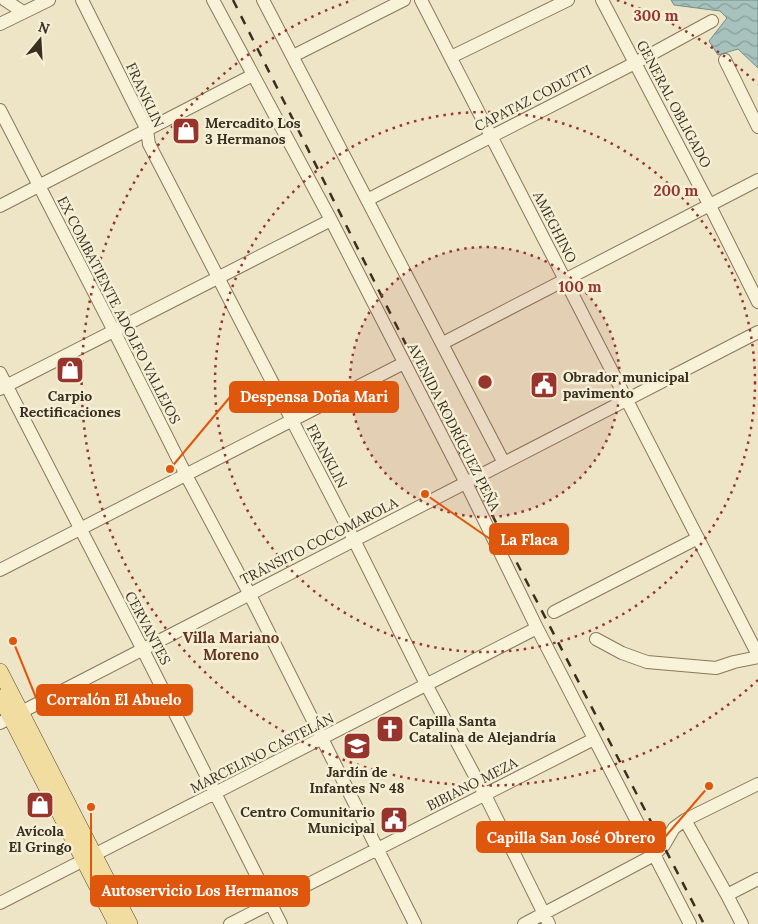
<svg xmlns="http://www.w3.org/2000/svg" width="758" height="924" viewBox="0 0 758 924" font-family="Lora,serif">
	<style>
		.water { fill: url(#water-waves); stroke: #6e908a }
		.lines { fill: none; stroke-linecap: round; stroke-linejoin: round }
		.minor-casing { stroke: #89785c; stroke-width: 14 }
		.major-casing { stroke: #574530; stroke-width: 16 }
		.minor { stroke: #f8f2d9; stroke-width: 12 }
		.major { stroke: #f0dd9f; stroke-width: 15 }
		.rail { stroke: #392e1f; stroke-width: 2.5; stroke-dasharray: 9 9; stroke-linecap: butt }
		.ring { fill: none; stroke: #97352d; stroke-width: 2.5; stroke-dasharray: 2.5 5 }
		.labels { text-anchor: middle; dominant-baseline: central; stroke-width: 5; stroke-linejoin: round; paint-order: stroke }
		.street-label { font-size: 14px; fill: #392e1f; stroke: #f5efd6 }
		.poi-label { font-size: 14px; font-weight: bold; fill: #392e1f; stroke: #f5efd6; text-anchor: start }
		.neighbourhood-label { font-size: 15px; font-weight: bold; fill: #653420; stroke: #f5efd6 }
		.centre { fill: #97352d; stroke: #f5efd6; stroke-width: 2.5 }
		.ring-label { font-size: 15px; text-anchor: middle; font-weight: bold; fill: #97352d; stroke: #f5efd6; stroke-width: 5; stroke-linejoin: round; paint-order: stroke }
		.leader { fill: none; stroke: #df570d; stroke-width: 2 }
		.callout-dot { fill: #df570d; stroke: #f5efd6; stroke-width: 2 }
		.callout { fill: #df570d; stroke: #df570d; stroke-width: 2 }
		.callout-label { font-size: 15px; text-anchor: middle; font-weight: bold; fill: #fff }
	</style>
	<defs>
		<pattern id="water-waves" width="16" height="10" patternUnits="userSpaceOnUse" patternTransform="scale(1.25)"><rect width="16" height="10" fill="#a7c1bc"/><path d="M0 5q4-4 8 0t8 0" fill="none" stroke="#899d98"/></pattern>
	</defs>
	<rect width="100%" height="100%" fill="#eee5c6"/>
	<path class="water" d="M 671,0 L 758,0 L 758,68 L 738,49 L 718,55 L 709,41 L 727,18 L 720,11 L 674,5 Z"/>
	<g class="lines">
		<defs>
			<path id="minor" d="M 5,0 L 23,12
				M 82,0 L 147,130 L 149,144 L 354,540 L 427,686 L 485,795 L 549,924
				M 213,0 L 331,220 L 466,483 L 537,628 L 690,924
				M 263,0 L 504,463
				M 421,0 L 758,655
				M 602,0 L 710,206 L 758,302
				M 0,24 L 49,0
				M 293,56 L 404,0
				M 451,57 L 568,0
				M 725,60 L 758,127
				M 0,110 L 114,331 L 186,475 L 249,593 L 415,924
				M 367,200 L 635,63 L 712,21
				M 0,206 L 253,75
				M 443,343 L 758,180
				M 0,373 L 142,648 L 281,924
				M 0,389 L 331,220
				M 0,570 L 404,363
				M 554,612 L 698,538
				M 596,639 L 622,653 L 647,662 L 716,668 L 734,662 L 758,657
				M 0,723 L 758,332
				M 685,820 L 727,895 L 742,924
				M 727,895 L 758,879
				M 0,903 L 537,628
				M 230,924 L 594,739
				M 524,924 L 654,855 L 664,845 L 674,828 L 685,820 L 758,784"/>
			<path id="major" d="M 0,671 L 130,924
				M 0,697 L 116,924"/>
		</defs>
		<use href="#minor" class="minor-casing"/>
		<use href="#major" class="major-casing"/>
		<use href="#minor" class="minor"/>
		<use href="#major" class="major"/>
		<path class="rail" d="M 233,0 L 474,480 L 704,924"/>
	</g>
	<circle cx="485" cy="382" r="135" fill="#97352d" fill-opacity=".12"/>
	<g class="ring">
		<circle cx="485" cy="382" r="135"/>
		<circle cx="485" cy="382" r="270"/>
		<path d="M758 680A404 404 0 1 1 353 0M617 0A404 404 0 0 1 758 84"/>
	</g>
	<defs>
		<symbol id="shop-square" viewBox="-11 -11 22 22"><rect x="-9" y="-9" width="18" height="18" rx="4" fill="#97352d" stroke="#f5efd6"/><path d="M-5-2.5h2.3a2.7 3.5 0 0 1 5.4 0H5L5.5 6h-11ZM-1.5-2.5h3a1.5 2.3 0 0 0-3 0Z" fill="#fff"/></symbol>
		<symbol id="civic-square" viewBox="-11 -11 22 22"><rect x="-9" y="-9" width="18" height="18" rx="4" fill="#97352d" stroke="#f5efd6"/><path d="M-.6-6.5H3V-4.5H.6V-3L4-1V1h2V6H-6V1h2V-1L-.6-3ZM-1.2 2.5V6h2.4V2.5Z" fill="#fff"/></symbol>
		<symbol id="church-square" viewBox="-11 -11 22 22"><rect x="-9" y="-9" width="18" height="18" rx="4" fill="#97352d" stroke="#f5efd6"/><path d="M-1.2-6h2.4v3.5h3.3v2.4h-3.3V6h-2.4V-.1h-3.3v-2.4h3.3Z" fill="#fff"/></symbol>
		<symbol id="school-square" viewBox="-11 -11 22 22"><rect x="-9" y="-9" width="18" height="18" rx="4" fill="#97352d" stroke="#f5efd6"/><path d="M0-5L7-2L0 1L-7-2ZM-4 1L0 2.5L4 1V4Q0 6-4 4Z" fill="#fff"/></symbol>
	</defs>
	<g fill-rule="evenodd">
		<use href="#shop-square" x="170" y="115" width="32" height="32"/>
		<use href="#shop-square" x="54" y="354" width="32" height="32"/>
		<use href="#civic-square" x="528" y="369" width="32" height="32"/>
		<use href="#church-square" x="374" y="713" width="32" height="32"/>
		<use href="#school-square" x="341" y="730" width="32" height="32"/>
		<use href="#shop-square" x="24" y="789" width="32" height="32"/>
		<use href="#civic-square" x="378" y="804" width="32" height="32"/>
	</g>
	<g class="labels">
		<g class="street-label">
			<text transform="translate(145 95) rotate(65)">FRANKLIN</text>
			<text transform="translate(533 98) rotate(-27)">CAPATAZ CODUTTI</text>
			<text transform="translate(674 104) rotate(62)">GENERAL OBLIGADO</text>
			<text transform="translate(555 227) rotate(63)">AMEGHINO</text>
			<text transform="translate(119 310) rotate(63)">EX COMBATIENTE ADOLFO VALLEJOS</text>
			<text transform="translate(454 427) rotate(63)">AVENIDA RODRÍGUEZ PEÑA</text>
			<text transform="translate(327 456) rotate(62)">FRANKLIN</text>
			<text transform="translate(319 541) rotate(-27)">TRÁNSITO COCOMAROLA</text>
			<text transform="translate(148 628) rotate(62)">CERVANTES</text>
			<text transform="translate(262 753) rotate(-27)">MARCELINO CASTELÁN</text>
			<text transform="translate(472 784) rotate(-27)">BIBIANO MEZA</text>
		</g>
		<g class="poi-label">
			<text x="205" y="123">Mercadito Los<tspan x="205" dy="16">3 Hermanos</tspan></text>
			<text x="563" y="377">Obrador municipal<tspan x="563" dy="16">pavimento</tspan></text>
			<text x="70" y="396" text-anchor="middle">Carpio<tspan x="70" dy="16">Rectificaciones</tspan></text>
			<text x="409" y="721">Capilla Santa<tspan x="409" dy="16">Catalina de Alejandría</tspan></text>
			<text x="357" y="772" text-anchor="middle">Jardín de<tspan x="357" dy="16">Infantes N° 48</tspan></text>
			<text x="375" y="812" text-anchor="end">Centro Comunitario<tspan x="375" dy="16">Municipal</tspan></text>
			<text x="40" y="831" text-anchor="middle">Avícola<tspan x="40" dy="16">El Gringo</tspan></text>
		</g>
		<g class="neighbourhood-label">
			<text x="231" y="637">Villa Mariano<tspan x="231" dy="17">Moreno</tspan></text>
		</g>
	</g>
	<circle cx="485" cy="382" r="8" class="centre"/>
	<g class="ring-label">
		<text x="656" y="21">300 m</text>
		<text x="676" y="196">200 m</text>
		<text x="580" y="292">100 m</text>
	</g>
	<path class="leader" d="M170 469L230 397M425 494L490 539M13 641L37 700M709 786L665 837M91 807L91 891"/>
	<g class="callout-dot">
		<circle cx="170" cy="469" r="5"/>
		<circle cx="425" cy="494" r="5"/>
		<circle cx="13" cy="641" r="5"/>
		<circle cx="709" cy="786" r="5"/>
		<circle cx="91" cy="807" r="5"/>
	</g>
	<g class="callout">
		<rect x="230" y="382" width="168" height="30" rx="5"/>
		<rect x="490" y="524" width="78" height="30" rx="5"/>
		<rect x="37" y="685" width="155" height="30" rx="5"/>
		<rect x="477" y="822" width="188" height="30" rx="5"/>
		<rect x="91" y="876" width="218" height="30" rx="5"/>
	</g>
	<g class="callout-label">
		<text x="314" y="402">Despensa Doña Mari</text>
		<text x="529" y="545">La Flaca</text>
		<text x="114" y="705">Corralón El Abuelo</text>
		<text x="571" y="843">Capilla San José Obrero</text>
		<text x="200" y="896">Autoservicio Los Hermanos</text>
	</g>
	<g transform="translate(40 40) rotate(18)" stroke="#f5efd6" stroke-width="4" paint-order="stroke">
	<path d="M0-4L9 19L0 12L-9 19Z" fill="#392e1f"/>
	<text y="-8" font-size="14" font-weight="bold" text-anchor="middle" fill="#392e1f">N</text>
	</g>
</svg>
